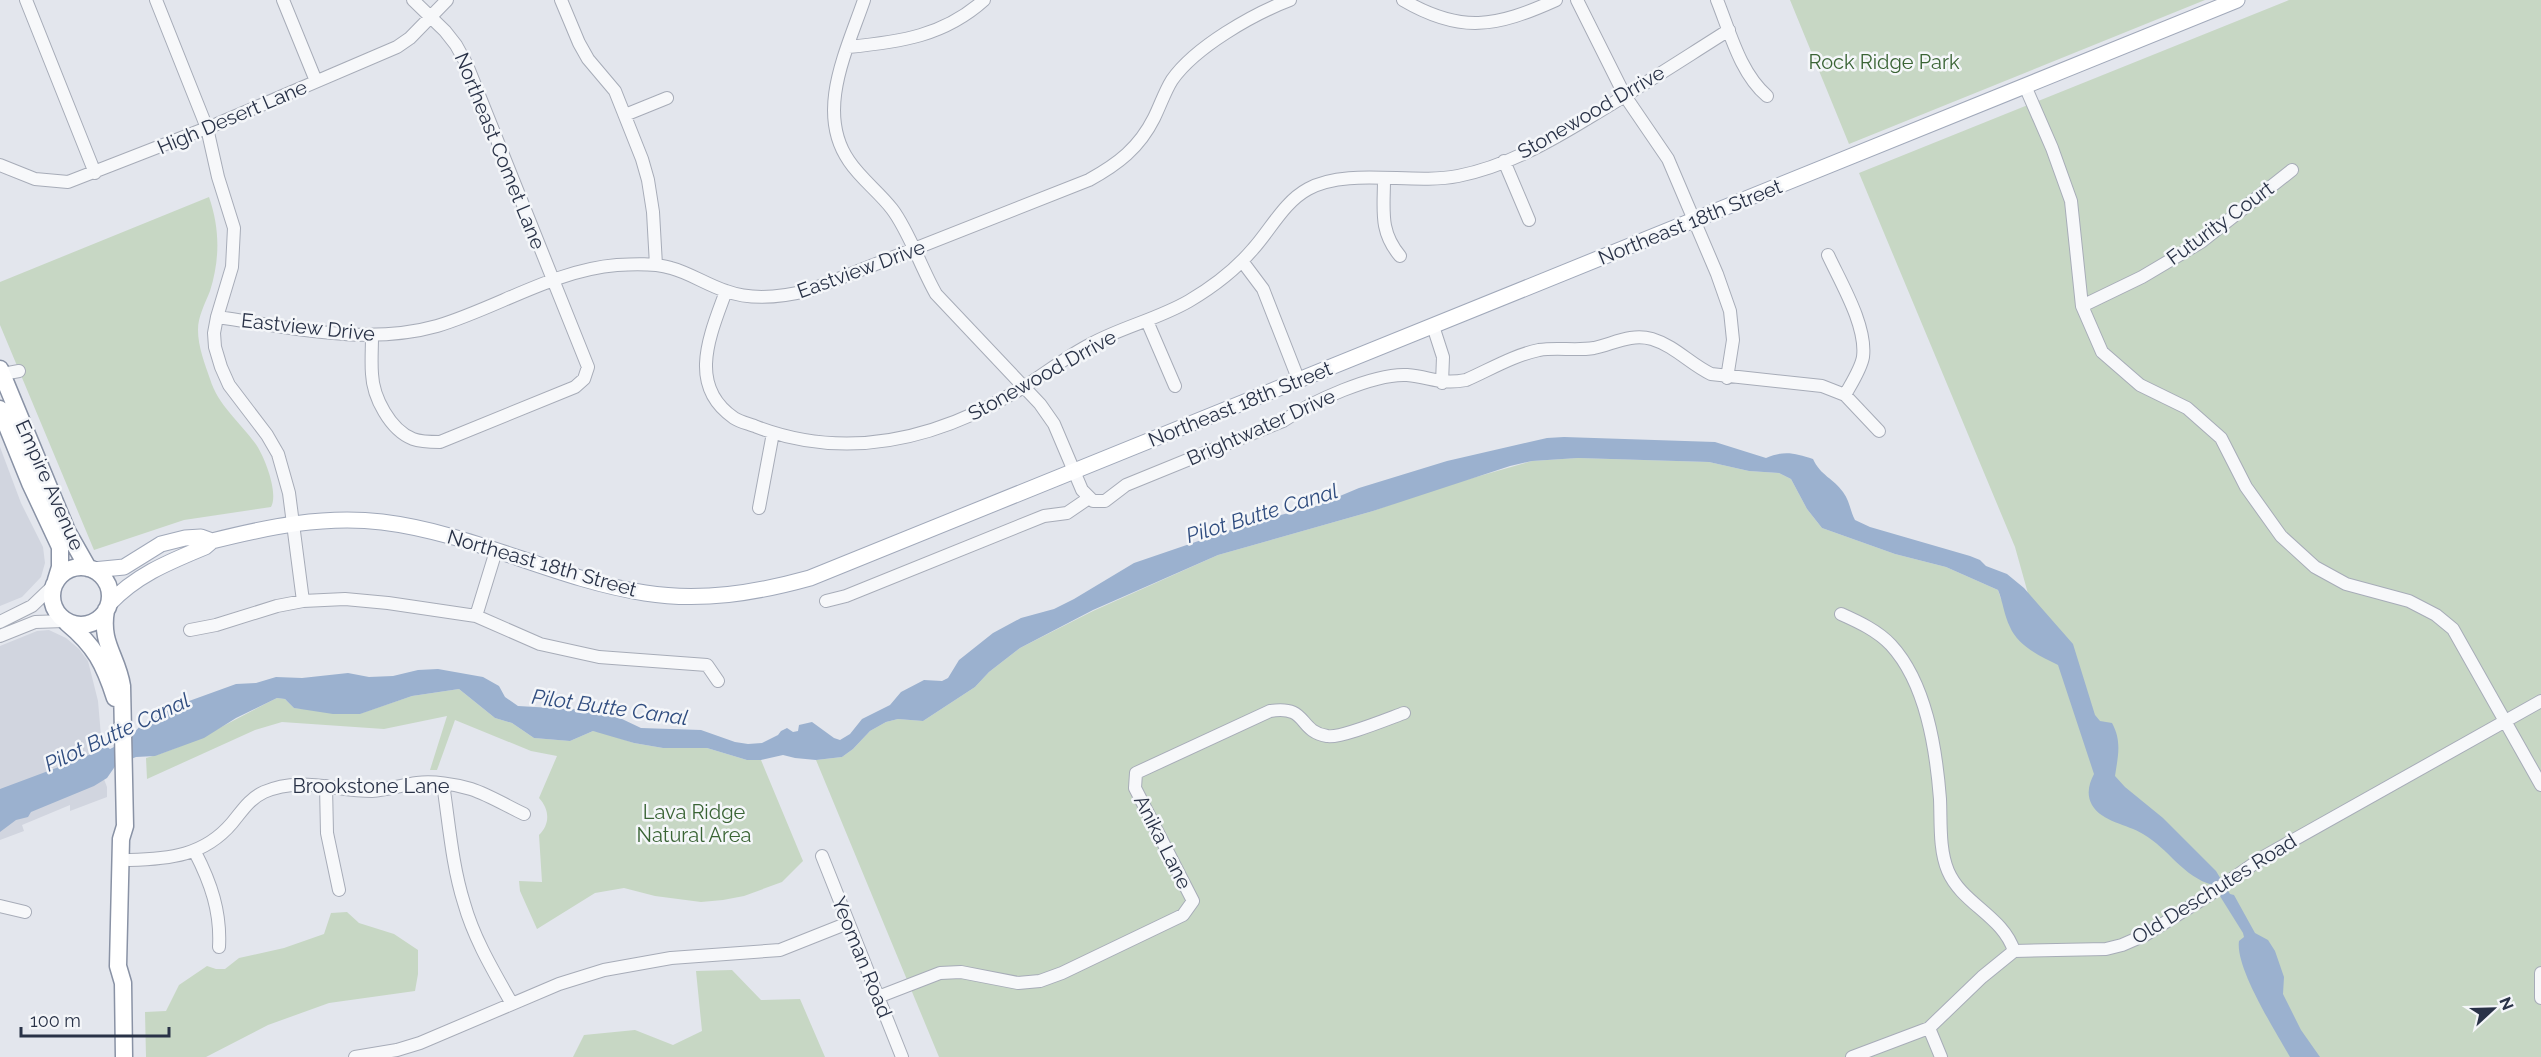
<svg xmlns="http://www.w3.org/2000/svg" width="2541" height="1057" viewBox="0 0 2541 1057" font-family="Raleway,sans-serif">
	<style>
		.built { fill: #d1d5df }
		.green { fill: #c7d7c4 }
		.water { fill: #9bb1cf }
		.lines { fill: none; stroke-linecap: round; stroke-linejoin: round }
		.minor-casing { stroke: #a7acb8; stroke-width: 14 }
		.major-casing { stroke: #a1a9ba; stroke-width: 17 }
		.highway-casing { stroke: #8992a5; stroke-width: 19 }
		.minor { stroke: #f7f8fa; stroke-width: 12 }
		.major { stroke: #fff; stroke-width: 15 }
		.highway { stroke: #fff; stroke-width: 16 }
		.labels { text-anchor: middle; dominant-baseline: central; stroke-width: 5; stroke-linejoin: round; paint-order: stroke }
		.park-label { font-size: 20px; fill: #3a6435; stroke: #f4f6f9 }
		.street-label { font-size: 20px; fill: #293247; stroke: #f4f6f9 }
		.water-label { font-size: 21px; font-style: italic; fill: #2f4c7f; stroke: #f4f6f9 }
	</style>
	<rect width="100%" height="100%" fill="#e3e6ed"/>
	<path class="built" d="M 0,447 L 21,503 L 43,547 L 45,563 L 41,577 L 22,597 L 0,606 Z
		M 49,630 L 66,638 L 79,649 L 88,661 L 98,701 L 101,736 L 90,743 L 107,787 L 107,797 L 70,811 L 70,805 L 22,825 L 24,831 L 0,840 L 0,646 L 37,631 Z"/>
	<path class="green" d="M 1790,0 L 2205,0 L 1849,144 Z
		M 2289,0 L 2541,0 L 2541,1057 L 939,1057 L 816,760 L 842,757 L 853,749 L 870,731 L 886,722 L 898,719 L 923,721 L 975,687 L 989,672 L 1020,648 L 1093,611 L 1218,555 L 1373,511 L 1434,489 L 1532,461 L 1578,458 L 1709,462 L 1749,471 L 1779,473 L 1791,479 L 1807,509 L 1822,528 L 1895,554 L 1946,567 L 1998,590 L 2001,599 L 2046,658 L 2015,547 L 1859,173 Z
		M 209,197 C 220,229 220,259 210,291 C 205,304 198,316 198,330 C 198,347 205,364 210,379 C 218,405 239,421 255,443 C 264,455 279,493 271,507 L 184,520 L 94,550 L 0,325 L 0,282 Z
		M 459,689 L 495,718 L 512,723 L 534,738 L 570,741 L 593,731 L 601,732 L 634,743 L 663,748 L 707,748 L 747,760 L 761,760 L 803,861 L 782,882 L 744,896 L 723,900 L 701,902 L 655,896 L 624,888 L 595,893 L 537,929 L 520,891 L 519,881 L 542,882 L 539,835 C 550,824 550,810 539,798 L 557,756 L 531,751 L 455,720 L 437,770 L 430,770 L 447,716 L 384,729 L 282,722 L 255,730 L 147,779 L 146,758 C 193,745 234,719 277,698 L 285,699 L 294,708 L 359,714 L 412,696 Z
		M 347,912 L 359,923 L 394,934 L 418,950 L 418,974 L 415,991 L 329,1003 L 268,1025 L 206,1057 L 146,1057 L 145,1012 L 166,1011 L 179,985 L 207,966 L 216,969 L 225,969 L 239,958 L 284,948 L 324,934 L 331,913 Z
		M 732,970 L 761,1000 L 800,999 L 825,1057 L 573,1057 L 584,1035 L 635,1030 L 673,1045 L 702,1031 L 696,971 Z"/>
	<path class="water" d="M 1564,437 L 1715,442 L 1766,458 C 1784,450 1795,453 1813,459 C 1820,475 1834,479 1843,492 C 1850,501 1850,511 1855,520 L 1870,527 L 1970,556 L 1980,560 L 1986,566 L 2007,574 L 2024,588 L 2073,644 L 2095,715 L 2100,721 L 2112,723 C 2122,741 2118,756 2115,776 L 2125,787 L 2163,818 L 2216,871 L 2230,894 L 2234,895 L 2255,933 L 2268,940 L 2275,951 L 2284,977 L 2283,994 L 2301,1030 L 2320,1057 L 2290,1057 C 2276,1032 2235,968 2239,941 L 2244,937 L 2243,933 L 2213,885 C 2183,877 2169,849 2143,834 C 2127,824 2102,822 2092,805 C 2086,794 2089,784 2094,774 L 2058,665 C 2040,656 2018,646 2010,627 C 2004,615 2003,602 1998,590 L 1946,567 L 1895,554 L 1822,528 L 1807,509 L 1791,479 L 1779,473 L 1749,471 L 1709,462 L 1578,458 L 1532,461 L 1510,466 L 1373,511 L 1218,555 L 1093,610 L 1020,648 L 989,672 L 975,687 L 923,721 L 898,719 L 886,722 L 870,731 L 853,749 L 842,757 L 816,760 L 795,758 L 783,755 L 761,760 L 747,760 L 707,748 L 663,748 L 634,743 L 593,731 L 570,741 L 534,738 L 512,723 L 495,718 L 459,689 L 412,696 L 360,714 L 333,714 L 294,708 L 285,699 L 277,698 L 236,718 L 204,738 L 155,756 L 136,757 L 116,765 L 107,778 L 94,786 L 31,812 L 28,817 L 16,820 L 0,832 L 0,789 L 83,758 L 106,746 L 110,749 L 128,740 L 140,726 L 178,705 L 236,684 L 256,683 L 276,677 L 302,678 L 348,673 L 369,677 L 393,676 L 418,670 L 438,669 L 483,677 L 499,686 L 505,697 L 518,706 L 586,710 L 622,719 L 641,728 L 701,730 L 735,742 L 748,744 L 762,743 L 778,735 L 781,731 L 787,728 L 793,732 L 798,731 L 799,725 L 812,722 L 834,738 L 840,740 L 850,734 L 862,719 L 890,705 L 901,692 L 924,680 L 942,681 L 948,678 L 959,660 L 993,633 L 1021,618 L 1054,609 L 1074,599 L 1134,563 L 1254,522 L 1316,506 L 1359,488 L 1447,461 L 1547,438 Z"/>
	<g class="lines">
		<defs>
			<path id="minor" d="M 26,0 L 95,173
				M 156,0 L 207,128 L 218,177 L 234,228 L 232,267 L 217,317 L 214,333 L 215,347 L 221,367 L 229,385 L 267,435 L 278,454 L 289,493 L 303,601
				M 283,0 L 316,81
				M 561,0 L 579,43 L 588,59 L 615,91 L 642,159 L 648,180 L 653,212 L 656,265
				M 864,0 C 847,50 815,112 849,161 C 861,179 879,192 892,209 C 909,231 921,268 936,294 L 1040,404 L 1054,424 L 1082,490 L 1093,501 L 1105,501 L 1126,485 L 1283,421 C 1311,402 1374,373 1407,375 C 1431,377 1440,385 1466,380 C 1489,370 1514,355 1539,350 C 1557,347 1575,351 1594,348 C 1613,344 1631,333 1652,339 C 1675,346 1690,364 1711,374 L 1822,386 L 1845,395 L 1879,431
				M 1403,0 C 1461,34 1496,27 1556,0
				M 1577,0 L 1625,96 L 1668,159 L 1717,274 L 1730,311 L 1733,340 L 1727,378
				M 1717,0 C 1730,32 1740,73 1767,96
				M 848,47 C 900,42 944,36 984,0
				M 2025,86 L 2052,148 L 2071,201 L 2082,306 L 2102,352 L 2140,385 L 2187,408 L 2221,438 L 2246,487 L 2281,536 L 2315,567 L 2346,584 L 2409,601 L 2436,615 L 2453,629 L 2541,785
				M 625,115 L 667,98
				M 1504,161 L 1529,220
				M 0,165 L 35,179 L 68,182 L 217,124 L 397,47 L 410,38 L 447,0
				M 1384,179 C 1384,210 1379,231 1400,256
				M 1828,255 C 1841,283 1867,326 1863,357 C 1861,369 1851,384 1845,395
				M 1242,261 L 1263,289 L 1299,381
				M 726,291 C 711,333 686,385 734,418 C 740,422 750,424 757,427 C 850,462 940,438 1022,388 C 1045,374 1067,356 1091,344 C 1122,327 1158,319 1189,301 C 1211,288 1236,269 1253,249 C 1271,229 1284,202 1308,189 C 1348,167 1412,185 1458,176 C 1505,167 1549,142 1590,117 C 1637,89 1683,59 1729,30
				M 2082,306 L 2142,277 L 2201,242 L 2292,170
				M 217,317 C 289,327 366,346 437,326 C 497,308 554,270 617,265 C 634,264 655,263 671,268 C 690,273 707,285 726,291 C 753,301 783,297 810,290 L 1089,180 C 1118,164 1139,148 1154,118 C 1160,106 1165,91 1172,80 C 1195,47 1253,14 1290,0
				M 1147,321 L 1175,386
				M 1433,326 L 1443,357 L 1442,383
				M 372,336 C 372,349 371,362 372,374 C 373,397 390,430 413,439 C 421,442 431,442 440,442 L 575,387 L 584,379 L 588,367 L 467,65 L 456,45 L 445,31 L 413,0
				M 3,374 L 19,371
				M 759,508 L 773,433
				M 826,601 L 846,596 L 1044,516 L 1067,513 L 1089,498
				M 1841,614 C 1859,622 1878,631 1891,645 C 1926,683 1936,748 1940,799 C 1941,822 1939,850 1948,871 C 1962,904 2003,916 2014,951
				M 476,616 L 496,551
				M 0,622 L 32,606 L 54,585
				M 190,630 L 216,625 L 277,606 L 303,601 L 345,599 L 388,603 L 476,616 L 540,644 L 599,657 L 707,665 L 718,681
				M 0,636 L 35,622 L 64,621
				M 443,784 C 449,823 452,865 464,903 C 474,939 494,972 512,1004
				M 326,786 L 327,833 L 339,890
				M 195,852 C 211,883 221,912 219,947
				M 822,856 L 902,1057
				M 129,860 C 169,859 204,856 232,823 C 242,811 249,799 264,792 C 300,776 335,791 372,791 C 387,790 402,785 417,783 C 433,781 455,784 471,789 C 489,795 507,806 524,814
				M 0,906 L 25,912
				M 2541,973 L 2541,998
				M 878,997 L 940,973 L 961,972 L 1018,983 L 1040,981 L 1062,973 L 1183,915 L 1193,901 L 1135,788 L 1136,773 L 1270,711 C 1309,705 1297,731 1327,736 C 1339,739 1390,718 1404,713
				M 1929,1028 L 1941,1057
				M 355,1057 L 397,1050 L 420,1043 L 559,984 L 604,970 L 671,958 L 780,950 L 848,923
				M 1852,1057 L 1929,1028 L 1982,977 L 2014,951 L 2106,949 L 2122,945 L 2145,935 L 2209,895 L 2265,856 L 2541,701"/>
			<path id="major" d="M 93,570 L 124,567 L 161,544 L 185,538 L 201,537 L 212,541
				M 109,604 C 136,575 169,562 205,547 L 212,541 C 268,527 324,515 382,522 C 473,533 555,579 645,593 C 701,602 756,593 810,578 L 2237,0"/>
			<path id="highway" d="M 0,369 L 67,531 L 88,568
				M 0,409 L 30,483 L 60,547 L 60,567 L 56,580
				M52 596a29 29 0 1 1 58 0a29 29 0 1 1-58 0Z
				M 106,610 C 100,644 117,655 122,686 L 125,826 L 121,839 L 118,966 L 123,983 L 124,1057
				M 67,623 C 95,646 104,664 115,698"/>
		</defs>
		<use href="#minor" class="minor-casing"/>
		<use href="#major" class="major-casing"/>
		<use href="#highway" class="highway-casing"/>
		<use href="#minor" class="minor"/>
		<use href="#major" class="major"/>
		<use href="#highway" class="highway"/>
	</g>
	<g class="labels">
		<g class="park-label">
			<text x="1884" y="62">Rock Ridge Park</text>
			<text x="694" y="812">Lava Ridge<tspan x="694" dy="23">Natural Area</tspan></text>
		</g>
		<g class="street-label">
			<text transform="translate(1591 112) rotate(-30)">Stonewood Drrive</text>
			<text transform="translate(232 117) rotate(-23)">High Desert Lane</text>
			<text transform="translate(500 151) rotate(68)">Northeast Comet Lane</text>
			<text transform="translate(1690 222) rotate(-22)">Northeast 18th Street</text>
			<text transform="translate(2220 223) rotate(-36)">Futurity Court</text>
			<text transform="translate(861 269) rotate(-20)">Eastview Drive</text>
			<text transform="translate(308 327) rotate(6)">Eastview Drive</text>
			<text transform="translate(1042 375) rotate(-29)">Stonewood Drrive</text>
			<text transform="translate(1240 404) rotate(-22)">Northeast 18th Street</text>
			<text transform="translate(1261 427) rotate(-24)">Brightwater Drive</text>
			<text transform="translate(50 485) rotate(66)">Empire Avenue</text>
			<text transform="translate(542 563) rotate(16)">Northeast 18th Street</text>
			<text x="371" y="786">Brookstone Lane</text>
			<text transform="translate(1163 842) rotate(63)">Anika Lane</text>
			<text transform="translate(2214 889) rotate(-32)">Old Deschutes Road</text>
			<text transform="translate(862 957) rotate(68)">Yeoman Road</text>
		</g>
		<g class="water-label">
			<text transform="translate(1262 513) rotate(-17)">Pilot Butte Canal</text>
			<text transform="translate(610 707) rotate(8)">Pilot Butte Canal</text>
			<text transform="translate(117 732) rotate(-25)">Pilot Butte Canal</text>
		</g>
	</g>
	<g transform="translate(2493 1009) rotate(68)" stroke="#f4f6f9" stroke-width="4.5" paint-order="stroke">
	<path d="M0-4.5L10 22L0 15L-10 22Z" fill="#293247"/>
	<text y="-9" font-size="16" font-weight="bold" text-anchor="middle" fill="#293247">N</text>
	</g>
	<path d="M21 1027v9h148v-9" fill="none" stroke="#293247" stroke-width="3"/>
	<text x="30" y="1027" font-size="18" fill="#293247" stroke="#f4f6f9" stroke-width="4.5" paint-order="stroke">100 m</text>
</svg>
